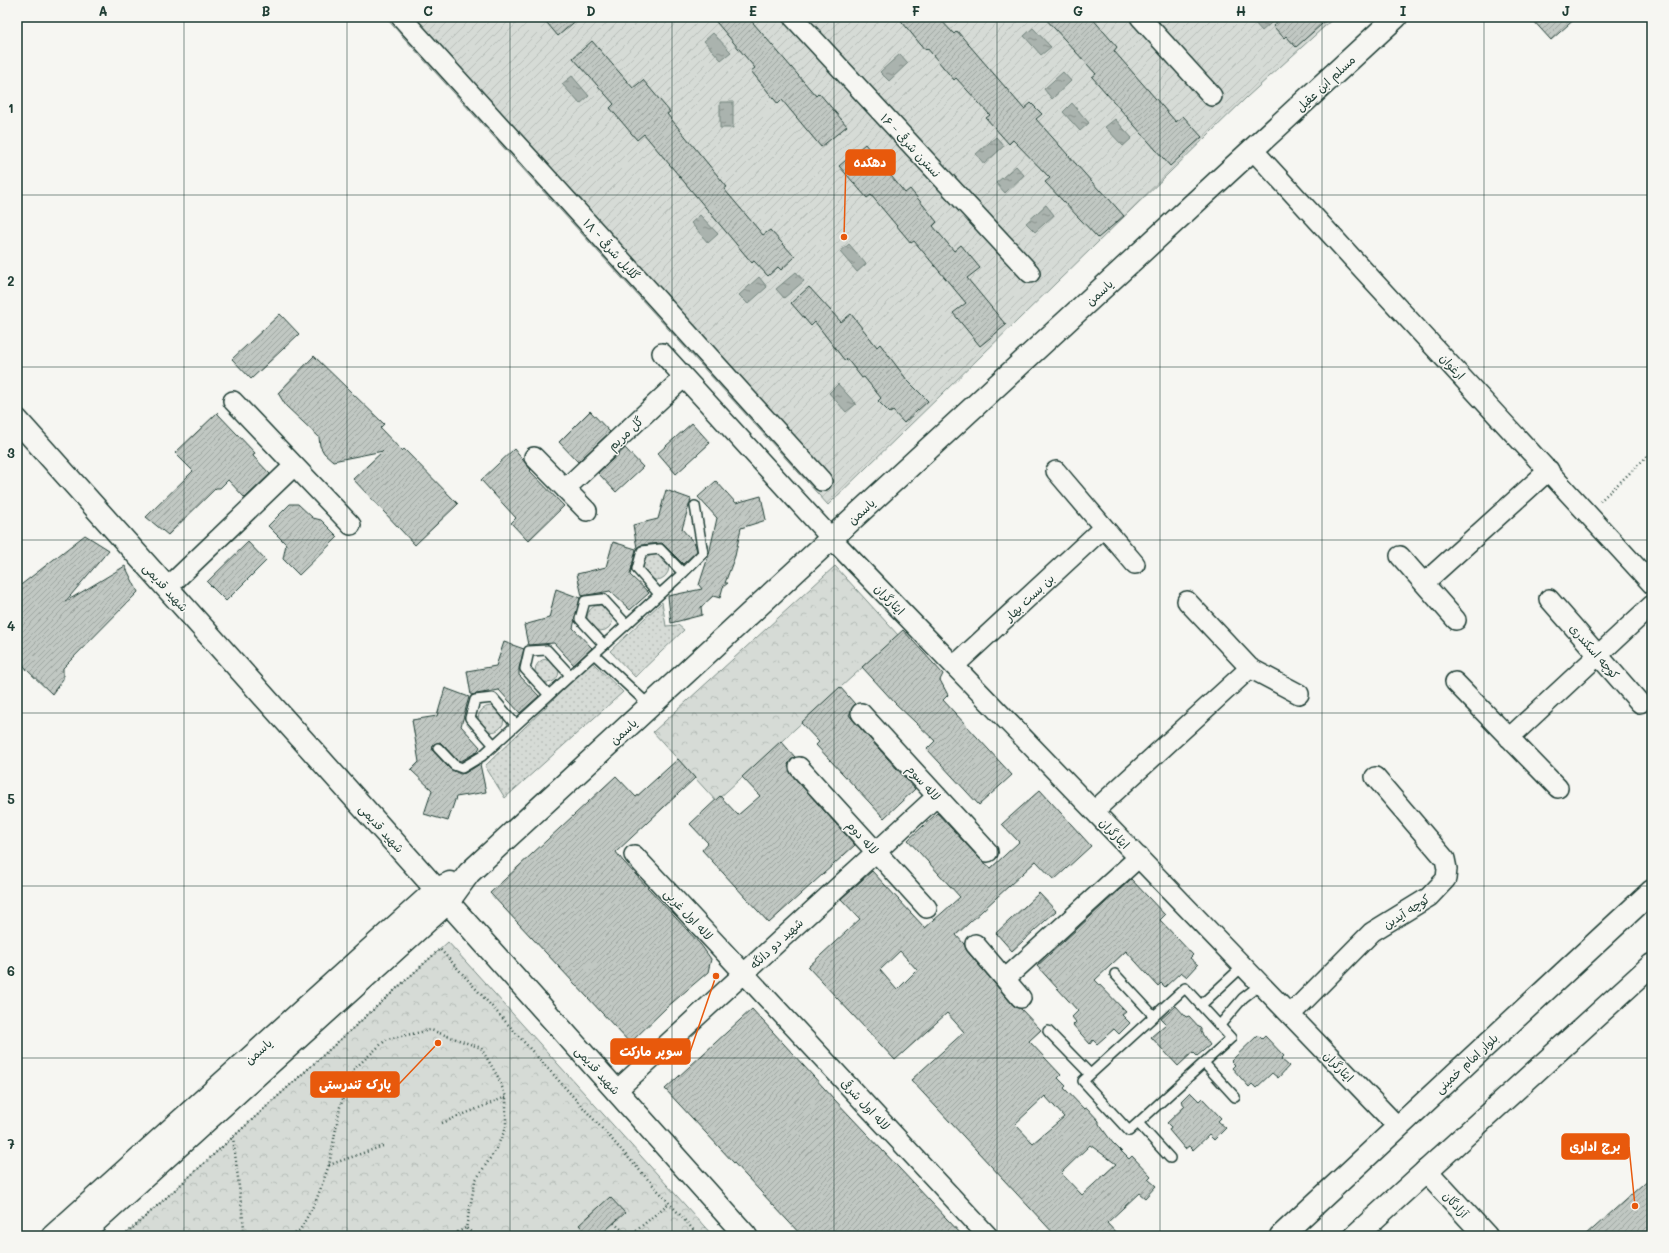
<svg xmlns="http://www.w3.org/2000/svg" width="1669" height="1253" viewBox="0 0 1669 1253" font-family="Mali,'Playpen Sans Arabic',sans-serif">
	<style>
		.grass { fill: url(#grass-dots); stroke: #7a8c85 }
		.park { fill: url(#park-crowns); stroke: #7a8c85 }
		.garden { fill: url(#garden-furrows); stroke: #7a8c85 }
		.water { fill: url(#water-ripples); stroke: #72847d }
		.building { fill: url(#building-hatch); stroke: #1f3d34; fill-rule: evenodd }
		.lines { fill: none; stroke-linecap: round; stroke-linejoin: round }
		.service-casing { stroke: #1f3d34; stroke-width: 12 }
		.minor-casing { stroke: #1f3d34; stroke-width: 22 }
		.tertiary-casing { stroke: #1f3d34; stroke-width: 25 }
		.primary-casing { stroke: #1f3d34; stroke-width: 25 }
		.path { stroke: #1f3d34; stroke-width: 2.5; stroke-dasharray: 1 3; stroke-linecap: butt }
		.service { stroke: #f6f6f2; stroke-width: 9 }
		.minor { stroke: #f6f6f2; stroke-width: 19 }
		.tertiary { stroke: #f6f6f2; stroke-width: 22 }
		.primary { stroke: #f6f6f2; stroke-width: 22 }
		.grid { fill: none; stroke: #1f3d34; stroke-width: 1; stroke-opacity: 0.55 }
		.labels { text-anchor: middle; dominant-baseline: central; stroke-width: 3; stroke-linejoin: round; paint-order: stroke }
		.street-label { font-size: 12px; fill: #1f3d34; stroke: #f6f6f2 }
		.leader { fill: none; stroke: #e8590c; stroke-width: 1.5 }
		.callout-dot { fill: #e8590c; stroke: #f6f6f2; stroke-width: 1.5 }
		.callout { fill: #e8590c; stroke: #e8590c; stroke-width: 1.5 }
		.callout-label { font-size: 13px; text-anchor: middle; font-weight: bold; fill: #fff }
		.neatline { fill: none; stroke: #1f3d34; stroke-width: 1.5 }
		.grid-label { font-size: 13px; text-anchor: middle; font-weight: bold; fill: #1f3d34 }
	</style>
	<defs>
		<pattern id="grass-dots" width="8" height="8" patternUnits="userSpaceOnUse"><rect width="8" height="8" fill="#d6dbd6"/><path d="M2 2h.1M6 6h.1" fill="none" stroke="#b7bdb8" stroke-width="1.8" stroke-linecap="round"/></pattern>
		<pattern id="park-crowns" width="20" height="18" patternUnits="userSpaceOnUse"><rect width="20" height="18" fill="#d6dbd6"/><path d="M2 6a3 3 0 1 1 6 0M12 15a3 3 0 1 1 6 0" fill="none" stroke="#b7bdb8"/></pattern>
		<pattern id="garden-furrows" width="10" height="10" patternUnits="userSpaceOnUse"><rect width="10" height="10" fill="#d6dbd6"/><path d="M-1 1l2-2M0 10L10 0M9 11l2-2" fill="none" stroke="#b7bdb8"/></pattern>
		<pattern id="water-ripples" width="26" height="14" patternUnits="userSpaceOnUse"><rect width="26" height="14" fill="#aab3ae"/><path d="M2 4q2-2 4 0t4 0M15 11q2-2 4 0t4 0" fill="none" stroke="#8a938e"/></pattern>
		<pattern id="building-hatch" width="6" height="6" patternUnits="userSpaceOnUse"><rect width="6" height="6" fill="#c1c8c3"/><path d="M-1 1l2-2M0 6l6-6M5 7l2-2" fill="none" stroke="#9ca49f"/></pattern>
	</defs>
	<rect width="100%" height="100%" fill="#f6f6f2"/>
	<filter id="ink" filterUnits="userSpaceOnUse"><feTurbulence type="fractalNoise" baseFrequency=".025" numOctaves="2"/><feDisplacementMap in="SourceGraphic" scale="8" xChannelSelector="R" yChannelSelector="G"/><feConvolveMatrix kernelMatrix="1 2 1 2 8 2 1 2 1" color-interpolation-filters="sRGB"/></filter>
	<g filter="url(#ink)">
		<path class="grass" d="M643 567a13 13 0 1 1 26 0a13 13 0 1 1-26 0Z
			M 662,602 L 666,626 L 678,625 L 684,630 L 635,677 L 610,651 Z
			M587 618a13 13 0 1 1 26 0a13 13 0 1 1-26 0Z
			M535 671a12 12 0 1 1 24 0a12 12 0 1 1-24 0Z
			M 592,662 L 623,692 L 505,798 L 485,766 Z
			M478 719a13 13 0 1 1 26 0a13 13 0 1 1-26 0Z"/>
		<path class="park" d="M 835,566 L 898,635 L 716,801 L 653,732 Z
			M 448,942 L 713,1236 L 124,1236 Z"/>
		<path class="garden" d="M 385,17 L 1335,17 L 1247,97 L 828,505 Z"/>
		<path class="water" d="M 1260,17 L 1278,17 L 1262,31 L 1254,22 Z
			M 1033,28 L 1051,47 L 1041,55 L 1024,36 Z
			M 713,33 L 731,52 L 721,60 L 704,41 Z
			M 900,54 L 908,63 L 889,81 L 880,72 Z
			M 1063,72 L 1071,81 L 1052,99 L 1044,89 Z
			M 572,76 L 589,96 L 580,104 L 562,84 Z
			M 720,102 L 733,102 L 733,128 L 720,128 Z
			M 1072,103 L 1089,123 L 1080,131 L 1063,112 Z
			M 1115,119 L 1132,138 L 1123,146 L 1105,127 Z
			M 996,137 L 1004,146 L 984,164 L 976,154 Z
			M 1016,166 L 1024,175 L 1005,193 L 996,183 Z
			M 1046,205 L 1054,215 L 1035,232 L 1026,223 Z
			M 700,215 L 718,234 L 708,243 L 691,223 Z
			M 849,244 L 866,264 L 857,272 L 840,252 Z
			M 796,272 L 804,281 L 784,298 L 776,289 Z
			M 759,277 L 767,287 L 748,304 L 739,295 Z
			M 838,384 L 856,404 L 846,412 L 829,393 Z"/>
		<path class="building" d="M 542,17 L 580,17 L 558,36 Z
			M 712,17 L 748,17 L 816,96 L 819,93 L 847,126 L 821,147 L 782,100 L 778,104 L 751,71 L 755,68 Z
			M 898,17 L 938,17 L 954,34 L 957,31 L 1024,109 L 1031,103 L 1042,114 L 1036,119 L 1100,191 L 1101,190 L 1124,216 L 1098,238 L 1045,182 L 1050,178 L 1013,140 L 1009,144 L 986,118 L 990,115 L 956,78 L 954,80 L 927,48 L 925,50 Z
			M 1044,17 L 1091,17 L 1117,47 L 1114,51 L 1176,122 L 1183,116 L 1202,137 L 1170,166 L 1092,77 L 1096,74 Z
			M 1283,17 L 1330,17 L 1296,47 L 1286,36 L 1284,38 L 1273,26 Z
			M 1530,17 L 1577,17 L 1551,40 Z
			M 592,41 L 633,88 L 643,80 L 670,112 L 667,114 L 727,187 L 724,189 L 763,235 L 770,230 L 795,257 L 781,270 L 778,267 L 768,276 L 754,261 L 752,263 L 644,134 L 637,140 L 610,108 L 614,104 L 573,58 Z
			M 865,144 L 905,193 L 910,189 L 937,222 L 933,226 L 954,251 L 961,245 L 980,268 L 967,278 L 1006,325 L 980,346 L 953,313 L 966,303 L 914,241 L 911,243 L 871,195 L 867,198 L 839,166 Z
			M 809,287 L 841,322 L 851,314 L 877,347 L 880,344 L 907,380 L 928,401 L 904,423 L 893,411 L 890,413 L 878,401 L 881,398 L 864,377 L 862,378 L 847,359 L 845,361 L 815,322 L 811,326 L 791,303 Z
			M 280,314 L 299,334 L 251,379 L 232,359 Z
			M 314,356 L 384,424 L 380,428 L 402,451 L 404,449 L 458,504 L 415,545 L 353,479 L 383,451 L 333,461 L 324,453 L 320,446 L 319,437 L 286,406 L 278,393 Z
			M 590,411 L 610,432 L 578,462 L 559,442 Z
			M 217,413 L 255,453 L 253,456 L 270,474 L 245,498 L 228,480 L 220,488 L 216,488 L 168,535 L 146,517 L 193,471 L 175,453 Z
			M 692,423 L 710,443 L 676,474 L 658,453 Z
			M 625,448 L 643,467 L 616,492 L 598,473 Z
			M 514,449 L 531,470 L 530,471 L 564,506 L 528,541 L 511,523 L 516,518 L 481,480 Z
			M 716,481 L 736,503 L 761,496 L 766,520 L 741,528 L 735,556 L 725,583 L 728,583 L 723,587 L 720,598 L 713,596 L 701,607 L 702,615 L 671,623 L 668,596 L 702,589 L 699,585 L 709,554 L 717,518 L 698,497 Z
			M 666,490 L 691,499 L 682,529 L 695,544 L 697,551 L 683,564 L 662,543 L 641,545 L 637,548 L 633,525 L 658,519 Z
			M 290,504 L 298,504 L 313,518 L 321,520 L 338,537 L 299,575 L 283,559 L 286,544 L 268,526 Z
			M 85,535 L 109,550 L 65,602 L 125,566 L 138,592 L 63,668 L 63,679 L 52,694 L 27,670 L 17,656 L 17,588 Z
			M 248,542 L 266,561 L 226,601 L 207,582 Z
			M 613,542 L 636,549 L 630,575 L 649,593 L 630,610 L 610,591 L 582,596 L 577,574 L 606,567 Z
			M 556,589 L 580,598 L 573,628 L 592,648 L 574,665 L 554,643 L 528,645 L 524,625 L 549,618 Z
			M 903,630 L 943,674 L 940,680 L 948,695 L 943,700 L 1012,775 L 979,805 L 927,749 L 935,741 L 895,703 L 862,667 Z
			M 504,642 L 524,649 L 519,668 L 519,675 L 539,696 L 520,713 L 499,690 L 471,695 L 467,671 L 496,666 Z
			M 840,687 L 855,704 L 849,715 L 853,720 L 915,789 L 884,818 L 816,745 L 819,742 L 801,723 Z
			M 445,688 L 469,697 L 461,726 L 480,747 L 477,752 L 461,761 L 457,760 L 440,742 L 434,744 L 432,750 L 450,769 L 460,774 L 465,773 L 480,764 L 486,792 L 456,797 L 448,821 L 424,814 L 432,790 L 411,770 L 419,762 L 412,720 L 437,716 Z
			M 781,741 L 795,757 L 788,764 L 791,774 L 855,845 L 769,923 L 702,850 L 708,843 L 690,824 L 720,796 L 738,815 L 760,796 L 742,777 Z
			M 678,759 L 695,778 L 616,852 L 623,861 L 701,945 L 711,959 L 708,972 L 666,1008 L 630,1043 L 490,893 L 616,776 L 636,797 Z
			M 1040,790 L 1091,846 L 1054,880 L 1036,861 L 956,935 L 964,944 L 967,951 L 1013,1005 L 1021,1009 L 1041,1030 L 1029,1041 L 1061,1075 L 1058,1078 L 1066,1086 L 1064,1088 L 1084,1109 L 1087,1108 L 1099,1121 L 1099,1124 L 1112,1142 L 1129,1159 L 1132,1156 L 1151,1176 L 1148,1179 L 1156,1186 L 1145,1198 L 1139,1193 L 1107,1223 L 1119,1236 L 1056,1236 L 911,1080 L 964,1032 L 947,1013 L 895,1060 L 808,967 L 860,919 L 841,899 L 872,871 L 925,928 L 960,897 L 908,840 L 937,813 L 980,859 L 991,868 L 1019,842 L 1002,824 ZM 900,951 L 917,970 L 897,990 L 880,970 ZM 1045,1096 L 1064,1117 L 1033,1143 L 1015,1124 ZM 1090,1145 L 1116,1164 L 1082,1195 L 1061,1173 Z
			M 1131,879 L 1165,915 L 1160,920 L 1193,955 L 1190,958 L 1198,965 L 1187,977 L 1181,972 L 1165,987 L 1161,983 L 1158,986 L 1126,951 L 1095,980 L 1126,1012 L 1122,1015 L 1130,1023 L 1119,1034 L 1114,1029 L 1097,1044 L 1093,1040 L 1090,1044 L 1073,1025 L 1076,1022 L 1072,1017 L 1078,1011 L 1037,966 Z
			M 1039,893 L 1056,911 L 1012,951 L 996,933 Z
			M 1176,1006 L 1186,1017 L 1189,1016 L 1201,1029 L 1201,1032 L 1210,1045 L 1197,1056 L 1193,1052 L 1178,1066 L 1151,1037 L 1166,1024 L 1161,1019 Z
			M 752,1009 L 834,1099 L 963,1236 L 802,1236 L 665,1089 Z
			M 1258,1035 L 1262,1039 L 1265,1036 L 1284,1056 L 1281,1059 L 1289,1066 L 1278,1078 L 1272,1073 L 1256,1088 L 1252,1084 L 1249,1087 L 1232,1068 L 1235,1065 L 1231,1061 Z
			M 1190,1092 L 1199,1101 L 1202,1098 L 1221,1118 L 1218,1121 L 1226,1128 L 1214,1140 L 1209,1135 L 1193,1150 L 1189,1146 L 1185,1149 L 1169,1130 L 1171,1127 L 1167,1123 L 1185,1106 L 1181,1101 Z
			M 1652,1176 L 1652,1236 L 1585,1236 Z
			M 610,1197 L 625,1213 L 599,1236 L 589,1236 L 579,1225 Z"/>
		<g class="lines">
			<defs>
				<path id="service" d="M 659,594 L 637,569 L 642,551 L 660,549 L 683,573
					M 604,645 L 580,619 L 585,601 L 603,599 L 626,624
					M 594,654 L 650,706
					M 549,695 L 525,669 L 529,651 L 547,650 L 571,676
					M 494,745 L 470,718 L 475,700 L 493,698 L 516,725
					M 438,748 L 454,765 L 462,768 L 482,756 L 683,573 L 703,553 L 695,506
					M 1115,974 L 1154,1016
					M 1185,988 L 1231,1038 L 1129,1131 L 1083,1081 Z
					M 1201,1005 L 1243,966
					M 1220,1025 L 1243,998 L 1261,984
					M 1048,1031 L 1090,1074
					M 1204,1063 L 1235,1097
					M 1138,1123 L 1170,1158"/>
				<path id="minor" d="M 401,17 L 822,481
					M 793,17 L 1030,273
					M 1140,17 L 1212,96
					M 1253,150 L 1652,584
					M 662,353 L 831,538 L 1398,1127
					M 233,401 L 351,525
					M 534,457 L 587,511
					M 1056,471 L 1135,564
					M 565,489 L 684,377
					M 1400,556 L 1456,620
					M 1424,583 L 1549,470
					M 167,588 L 294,466
					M 1549,599 L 1640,703
					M 1187,601 L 1250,668
					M 954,666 L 1103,528
					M 1455,682 L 1558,788
					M 861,713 L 988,852
					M 1509,738 L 1652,605
					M 799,767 L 927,908
					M 1094,811 L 1250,668 L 1299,694
					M 634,855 L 988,1236
					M 975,944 L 1021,998
					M 1005,979 L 1139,857
					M 1290,1015 L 1372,932 L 1429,897 L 1446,879 L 1447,869 L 1445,859 L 1375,777
					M 616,1091 L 937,796"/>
				<path id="tertiary" d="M 17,420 L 746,1236
					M 1426,1171 L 1486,1236
					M 53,1236 L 437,889 L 450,883
					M 79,1236 L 448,902 L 469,873 L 1396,17"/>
				<path id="primary" d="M 1281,1236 L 1652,891
					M 1355,1236 L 1652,965"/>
			</defs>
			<use href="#service" class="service-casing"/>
			<use href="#minor" class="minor-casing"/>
			<use href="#tertiary" class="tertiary-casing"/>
			<use href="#primary" class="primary-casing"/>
			<path class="path" d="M 1600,501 L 1652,452
				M 442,1123 L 506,1097
				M 233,1137 L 245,1236
				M 329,1165 L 383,1146
				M 614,1223 L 629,1236
				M 124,1236 L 440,949 L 699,1236
				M 292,1236 L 300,1230 L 316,1201 L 329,1165 L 340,1107 L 354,1069 L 387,1039 L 431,1030 L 481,1048 L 498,1077 L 506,1097 L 506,1128 L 495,1151 L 475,1181 L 466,1228 L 476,1236
				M 450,1236 L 466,1228
				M 630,1236 L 669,1203"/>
			<use href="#service" class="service"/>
			<use href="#minor" class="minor"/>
			<use href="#tertiary" class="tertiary"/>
			<use href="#primary" class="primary"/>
		</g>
	</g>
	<path class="grid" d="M 184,17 L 184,1236M 347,17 L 347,1236M 510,17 L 510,1236M 672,17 L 672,1236M 834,17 L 834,1236M 997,17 L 997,1236M 1160,17 L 1160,1236M 1322,17 L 1322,1236M 1484,17 L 1484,1236M 17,195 L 1652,195M 17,367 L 1652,367M 17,540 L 1652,540M 17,713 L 1652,713M 17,886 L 1652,886M 17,1058 L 1652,1058"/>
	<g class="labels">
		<g class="street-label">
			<text transform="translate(1325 83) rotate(-43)">مسلم ابن عقیل</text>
			<text transform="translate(911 145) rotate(47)">نسترن شرقی - ۱۶</text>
			<text transform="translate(612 249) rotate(48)">گلایل شرقی - ۱۸</text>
			<text transform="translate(1099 292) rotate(-43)">یاسمن</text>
			<text transform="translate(1453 366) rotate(47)">ارغوان</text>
			<text transform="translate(625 433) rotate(-43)">گل مریم</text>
			<text transform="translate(861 511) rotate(-43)">یاسمن</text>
			<text transform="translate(166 587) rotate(48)">شهید قدیمی</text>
			<text transform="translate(1029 597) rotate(-43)">بن بست بهار</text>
			<text transform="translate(890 599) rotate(46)">ایثارگران</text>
			<text transform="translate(1595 651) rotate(49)">کوچه اسکندری</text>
			<text transform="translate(623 731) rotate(-43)">یاسمن</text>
			<text transform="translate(924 782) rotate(48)">لاله سوم</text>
			<text transform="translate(382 828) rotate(48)">شهید قدیمی</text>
			<text transform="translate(1115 833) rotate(46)">ایثارگران</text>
			<text transform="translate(863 837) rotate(48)">لاله دوم</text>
			<text transform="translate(1406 911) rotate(-33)">کوچه آیدین</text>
			<text transform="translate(689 914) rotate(47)">لاله اول غربی</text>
			<text transform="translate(776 943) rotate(-43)">شهید دو دانگه</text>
			<text transform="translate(258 1051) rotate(-42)">یاسمن</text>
			<text transform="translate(1466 1063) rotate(-43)">بلوار امام خمینی</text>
			<text transform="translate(1339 1066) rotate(46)">ایثارگران</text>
			<text transform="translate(598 1070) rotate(48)">شهید قدیمی</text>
			<text transform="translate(866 1104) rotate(47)">لاله اول شرقی</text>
			<text transform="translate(1456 1204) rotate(47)">آزادگان</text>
		</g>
	</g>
	<path class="leader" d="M844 237L846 162M716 976L690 1052M438 1043L399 1084M1635 1206L1629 1147"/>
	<g class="callout-dot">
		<circle cx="844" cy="237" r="4"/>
		<circle cx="716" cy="976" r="4"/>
		<circle cx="438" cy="1043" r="4"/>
		<circle cx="1635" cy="1206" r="4"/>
	</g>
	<g class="callout">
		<rect x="846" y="150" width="49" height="25" rx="4"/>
		<rect x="611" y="1039" width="79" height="25" rx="4"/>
		<rect x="311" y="1072" width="88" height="25" rx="4"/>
		<rect x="1562" y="1134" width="67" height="25" rx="4"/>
	</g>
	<g class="callout-label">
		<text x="870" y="167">دهکده</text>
		<text x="651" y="1056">سوپر مارکت</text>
		<text x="355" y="1089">پارک تندرستی</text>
		<text x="1595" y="1151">برج اداری</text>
	</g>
	<rect width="1669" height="1253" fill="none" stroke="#f6f6f2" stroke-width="44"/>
	<rect x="22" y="22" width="1625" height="1209" class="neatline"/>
	<g class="grid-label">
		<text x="103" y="16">A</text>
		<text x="266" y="16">B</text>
		<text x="428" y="16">C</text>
		<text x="591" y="16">D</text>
		<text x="753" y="16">E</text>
		<text x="916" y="16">F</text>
		<text x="1078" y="16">G</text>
		<text x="1241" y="16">H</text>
		<text x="1403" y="16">I</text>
		<text x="1566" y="16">J</text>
		<text x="11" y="113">1</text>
		<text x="11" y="286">2</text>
		<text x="11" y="458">3</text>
		<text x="11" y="631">4</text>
		<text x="11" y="804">5</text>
		<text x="11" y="976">6</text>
		<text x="11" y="1149">7</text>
	</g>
</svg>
